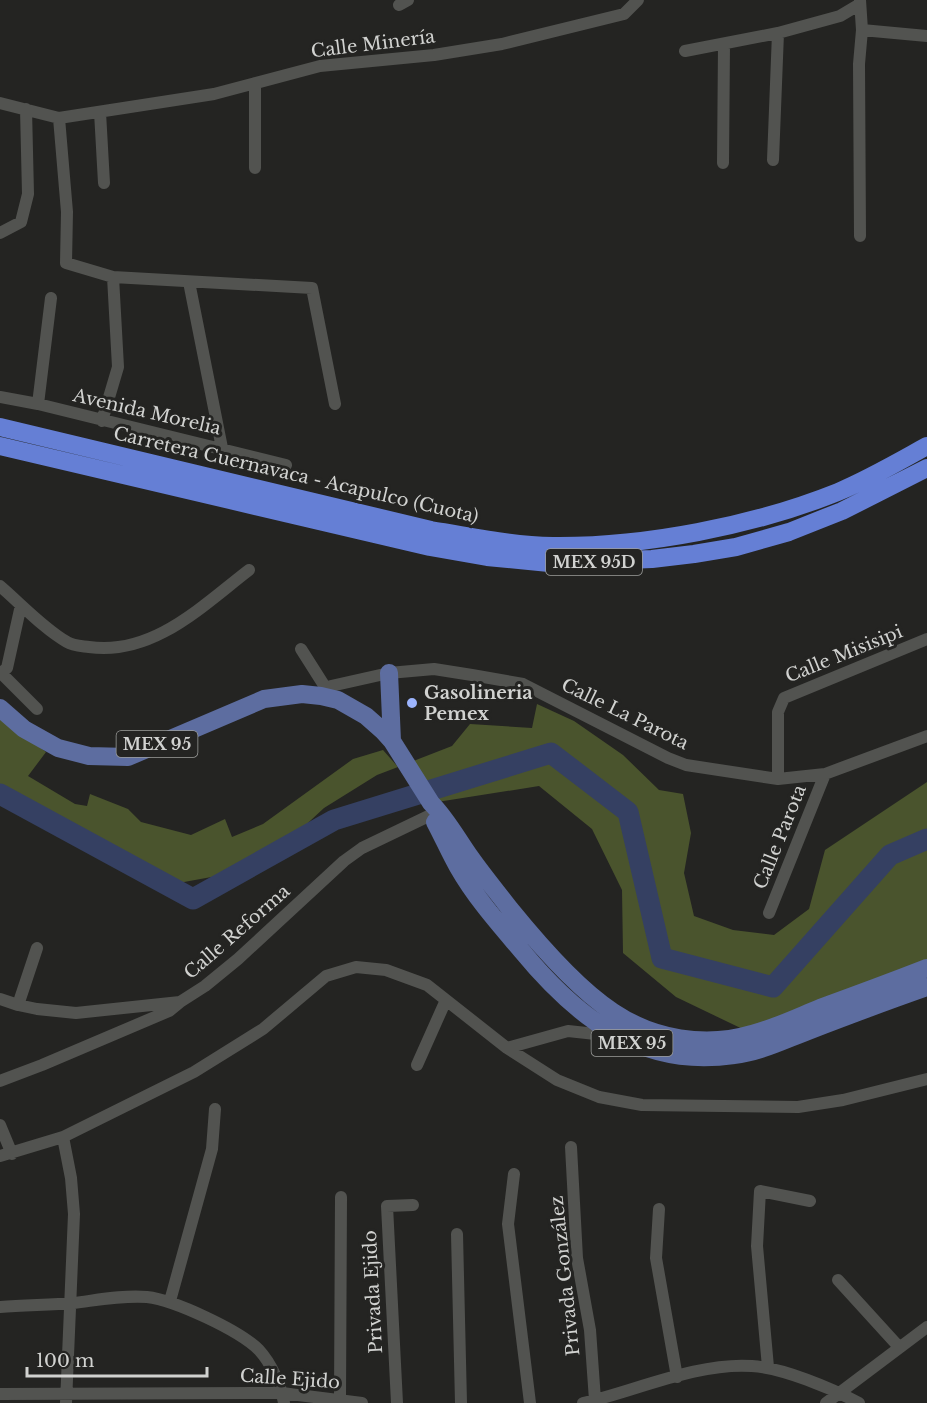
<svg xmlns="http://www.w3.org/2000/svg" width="927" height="1403" viewBox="0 0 927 1403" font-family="'Libre Baskerville',serif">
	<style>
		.forest { fill: #4a542d }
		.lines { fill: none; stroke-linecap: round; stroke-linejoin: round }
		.river { stroke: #354062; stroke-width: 21 }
		.street { stroke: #525350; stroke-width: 12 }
		.primary { stroke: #5d6da0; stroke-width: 18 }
		.highway { stroke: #657fd5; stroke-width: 18 }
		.poi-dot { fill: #9cb4fd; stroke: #242422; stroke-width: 2 }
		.labels { text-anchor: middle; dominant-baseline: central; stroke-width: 6; stroke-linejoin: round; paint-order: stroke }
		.shield { fill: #242422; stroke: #9d9e9c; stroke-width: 1.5 }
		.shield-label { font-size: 16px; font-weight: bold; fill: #d1d2d0 }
		.street-label { font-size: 18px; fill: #d1d2d0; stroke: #242422 }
		.poi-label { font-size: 18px; font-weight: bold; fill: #d1d2d0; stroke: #242422; text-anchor: start }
	</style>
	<rect width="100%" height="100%" fill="#242422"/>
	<path class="forest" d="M 537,704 L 574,721 L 623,755 L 659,790 L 683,794 L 691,833 L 684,873 L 694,916 L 733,930 L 774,935 L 809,909 L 825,850 L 927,782 L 927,968 L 753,1034 L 676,997 L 623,953 L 622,890 L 592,829 L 539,786 L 431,803 L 398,767 L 377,775 L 324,808 L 282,847 L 228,874 L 173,884 L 126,870 L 0,790 L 0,717 L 46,752 L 28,776 L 75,804 L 87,806 L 90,794 L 128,809 L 141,822 L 191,835 L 225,819 L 232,837 L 263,824 L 353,759 L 383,750 L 398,767 L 452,746 L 470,724 L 532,728 Z"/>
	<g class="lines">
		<path class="river" d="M 0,794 L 193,899 L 334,820 L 551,753 L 628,812 L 662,958 L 773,987 L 890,855 L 927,839"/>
		<path class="street" d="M 860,0 L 862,30 L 859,64 L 860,236
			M 399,5 L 408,0
			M 862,30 L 927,36
			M 685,51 L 778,33 L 840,16 L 860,4
			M 255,83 L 255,168
			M 0,103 L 59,118 L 214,94 L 320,66 L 434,55 L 502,44 L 624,14 L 638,0
			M 100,112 L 104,183
			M 59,118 L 67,212 L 66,263 L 113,277 L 312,288 L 335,404
			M 773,160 L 778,33
			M 723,163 L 724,45
			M 0,233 L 21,222 L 28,194 L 26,109
			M 189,282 L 222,448
			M 0,397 L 38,404 L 286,465
			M 38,404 L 51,298
			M 102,421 L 118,367 L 113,277
			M 0,586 C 21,604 44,629 67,642 C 73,646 82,646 89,647 C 153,656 202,606 249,570
			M 301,649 L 327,690
			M 0,672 L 37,709
			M 1,673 L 7,668 L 21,605
			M 321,696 L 331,686 L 389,673 L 434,669 L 472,675 L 523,684 L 668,758 L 686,765 L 778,779 L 825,774 L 927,736
			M 778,779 L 778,712 L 784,698 L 927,639
			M 769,913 L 825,774
			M 0,999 L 18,1005 L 37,1009 L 76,1013 L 180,1002 L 205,986 L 238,959 L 344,861 L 362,848 L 439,811
			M 18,1005 L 37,948
			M 507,1048 L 568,1031 L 614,1036
			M 417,1065 L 446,1000
			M 0,1081 L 42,1065 L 169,1011 L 180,1002
			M 0,1125 L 12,1154
			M 63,1137 L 71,1178 L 74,1214 L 66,1403
			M 571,1147 L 577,1258 L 590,1330 L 595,1400
			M 0,1156 L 63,1137 L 194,1072 L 263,1029 L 326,976 L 356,967 L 386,970 L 427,985 L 507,1048 L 557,1080 L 599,1097 L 642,1105 L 798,1107 L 843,1100 L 927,1079
			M 514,1174 L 508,1224 L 530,1403
			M 659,1209 L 656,1258 L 677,1377
			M 457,1234 L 461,1403
			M 838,1280 L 899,1347
			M 170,1301 L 212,1149 L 215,1109
			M 0,1307 C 24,1305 49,1305 74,1303 C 98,1300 123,1295 147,1297 C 174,1300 239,1330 259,1350 C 271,1363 281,1385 284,1403
			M 768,1367 L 757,1246 L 760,1191 L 810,1201
			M 0,1394 L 282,1393 L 362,1403
			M 340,1399 L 341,1197
			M 397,1403 L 387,1206 L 413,1205
			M 583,1403 C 635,1391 698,1362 752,1366 C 783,1368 831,1388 859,1403
			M 826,1403 L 927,1327"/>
		<path class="primary" d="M 389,673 L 392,741
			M 0,708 L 24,729 L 58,748 L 89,756 L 128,757 L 264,699 L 302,694 L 321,696 L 338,700 L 366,716 L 383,731 L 392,741 L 431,803 C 447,819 458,840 471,858 C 483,875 497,892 510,909 C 536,941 579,990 613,1012 C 653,1039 705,1048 752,1034 C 775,1028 798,1017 820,1008 C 856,995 891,982 927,968
			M 435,822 C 443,837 450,853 458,867 C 475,897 499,924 521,950 C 577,1018 641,1069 734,1055 C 760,1052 784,1040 808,1031 C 847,1016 887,1001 927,987"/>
		<path class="highway" d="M 0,427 L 431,530 C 471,537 512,545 553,546 C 644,547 753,526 838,492 C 869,479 898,462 927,446
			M 0,446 L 430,547 L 487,557 L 549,563 L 652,559 L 694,554 L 736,547 L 789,532 L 842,511 L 927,468"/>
	</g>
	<circle class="poi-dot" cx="412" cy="703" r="6"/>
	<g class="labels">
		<g class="shield">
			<rect x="546" y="549" width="96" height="26" rx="4.5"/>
			<rect x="116.5" y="731" width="81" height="26" rx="4.5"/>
			<rect x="591.5" y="1030" width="81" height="26" rx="4.5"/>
		</g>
		<g class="shield-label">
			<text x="594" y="562">MEX 95D</text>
			<text x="157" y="744">MEX 95</text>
			<text x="632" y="1043">MEX 95</text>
		</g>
		<g class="street-label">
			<text transform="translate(373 44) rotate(-7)">Calle Minería</text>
			<text transform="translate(147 412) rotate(13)">Avenida Morelia</text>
			<text transform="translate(296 475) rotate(13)">Carretera Cuernavaca - Acapulco (Cuota)</text>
			<text transform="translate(844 654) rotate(-22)">Calle Misisipi</text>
			<text transform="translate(625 714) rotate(26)">Calle La Parota</text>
			<text transform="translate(780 837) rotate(-68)">Calle Parota</text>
			<text transform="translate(237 932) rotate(-41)">Calle Reforma</text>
			<text transform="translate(565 1276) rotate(-96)">Privada González</text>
			<text transform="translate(373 1292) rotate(-93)">Privada Ejido</text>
			<text transform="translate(290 1379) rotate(4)">Calle Ejido</text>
		</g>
		<g class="poi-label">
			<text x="424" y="693">Gasolineria<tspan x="424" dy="21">Pemex</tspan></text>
		</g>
	</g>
	<path d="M27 1367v9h180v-9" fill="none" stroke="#d1d2d0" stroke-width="3"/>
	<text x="36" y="1367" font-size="18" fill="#d1d2d0" stroke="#242422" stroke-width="4.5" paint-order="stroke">100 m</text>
</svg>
